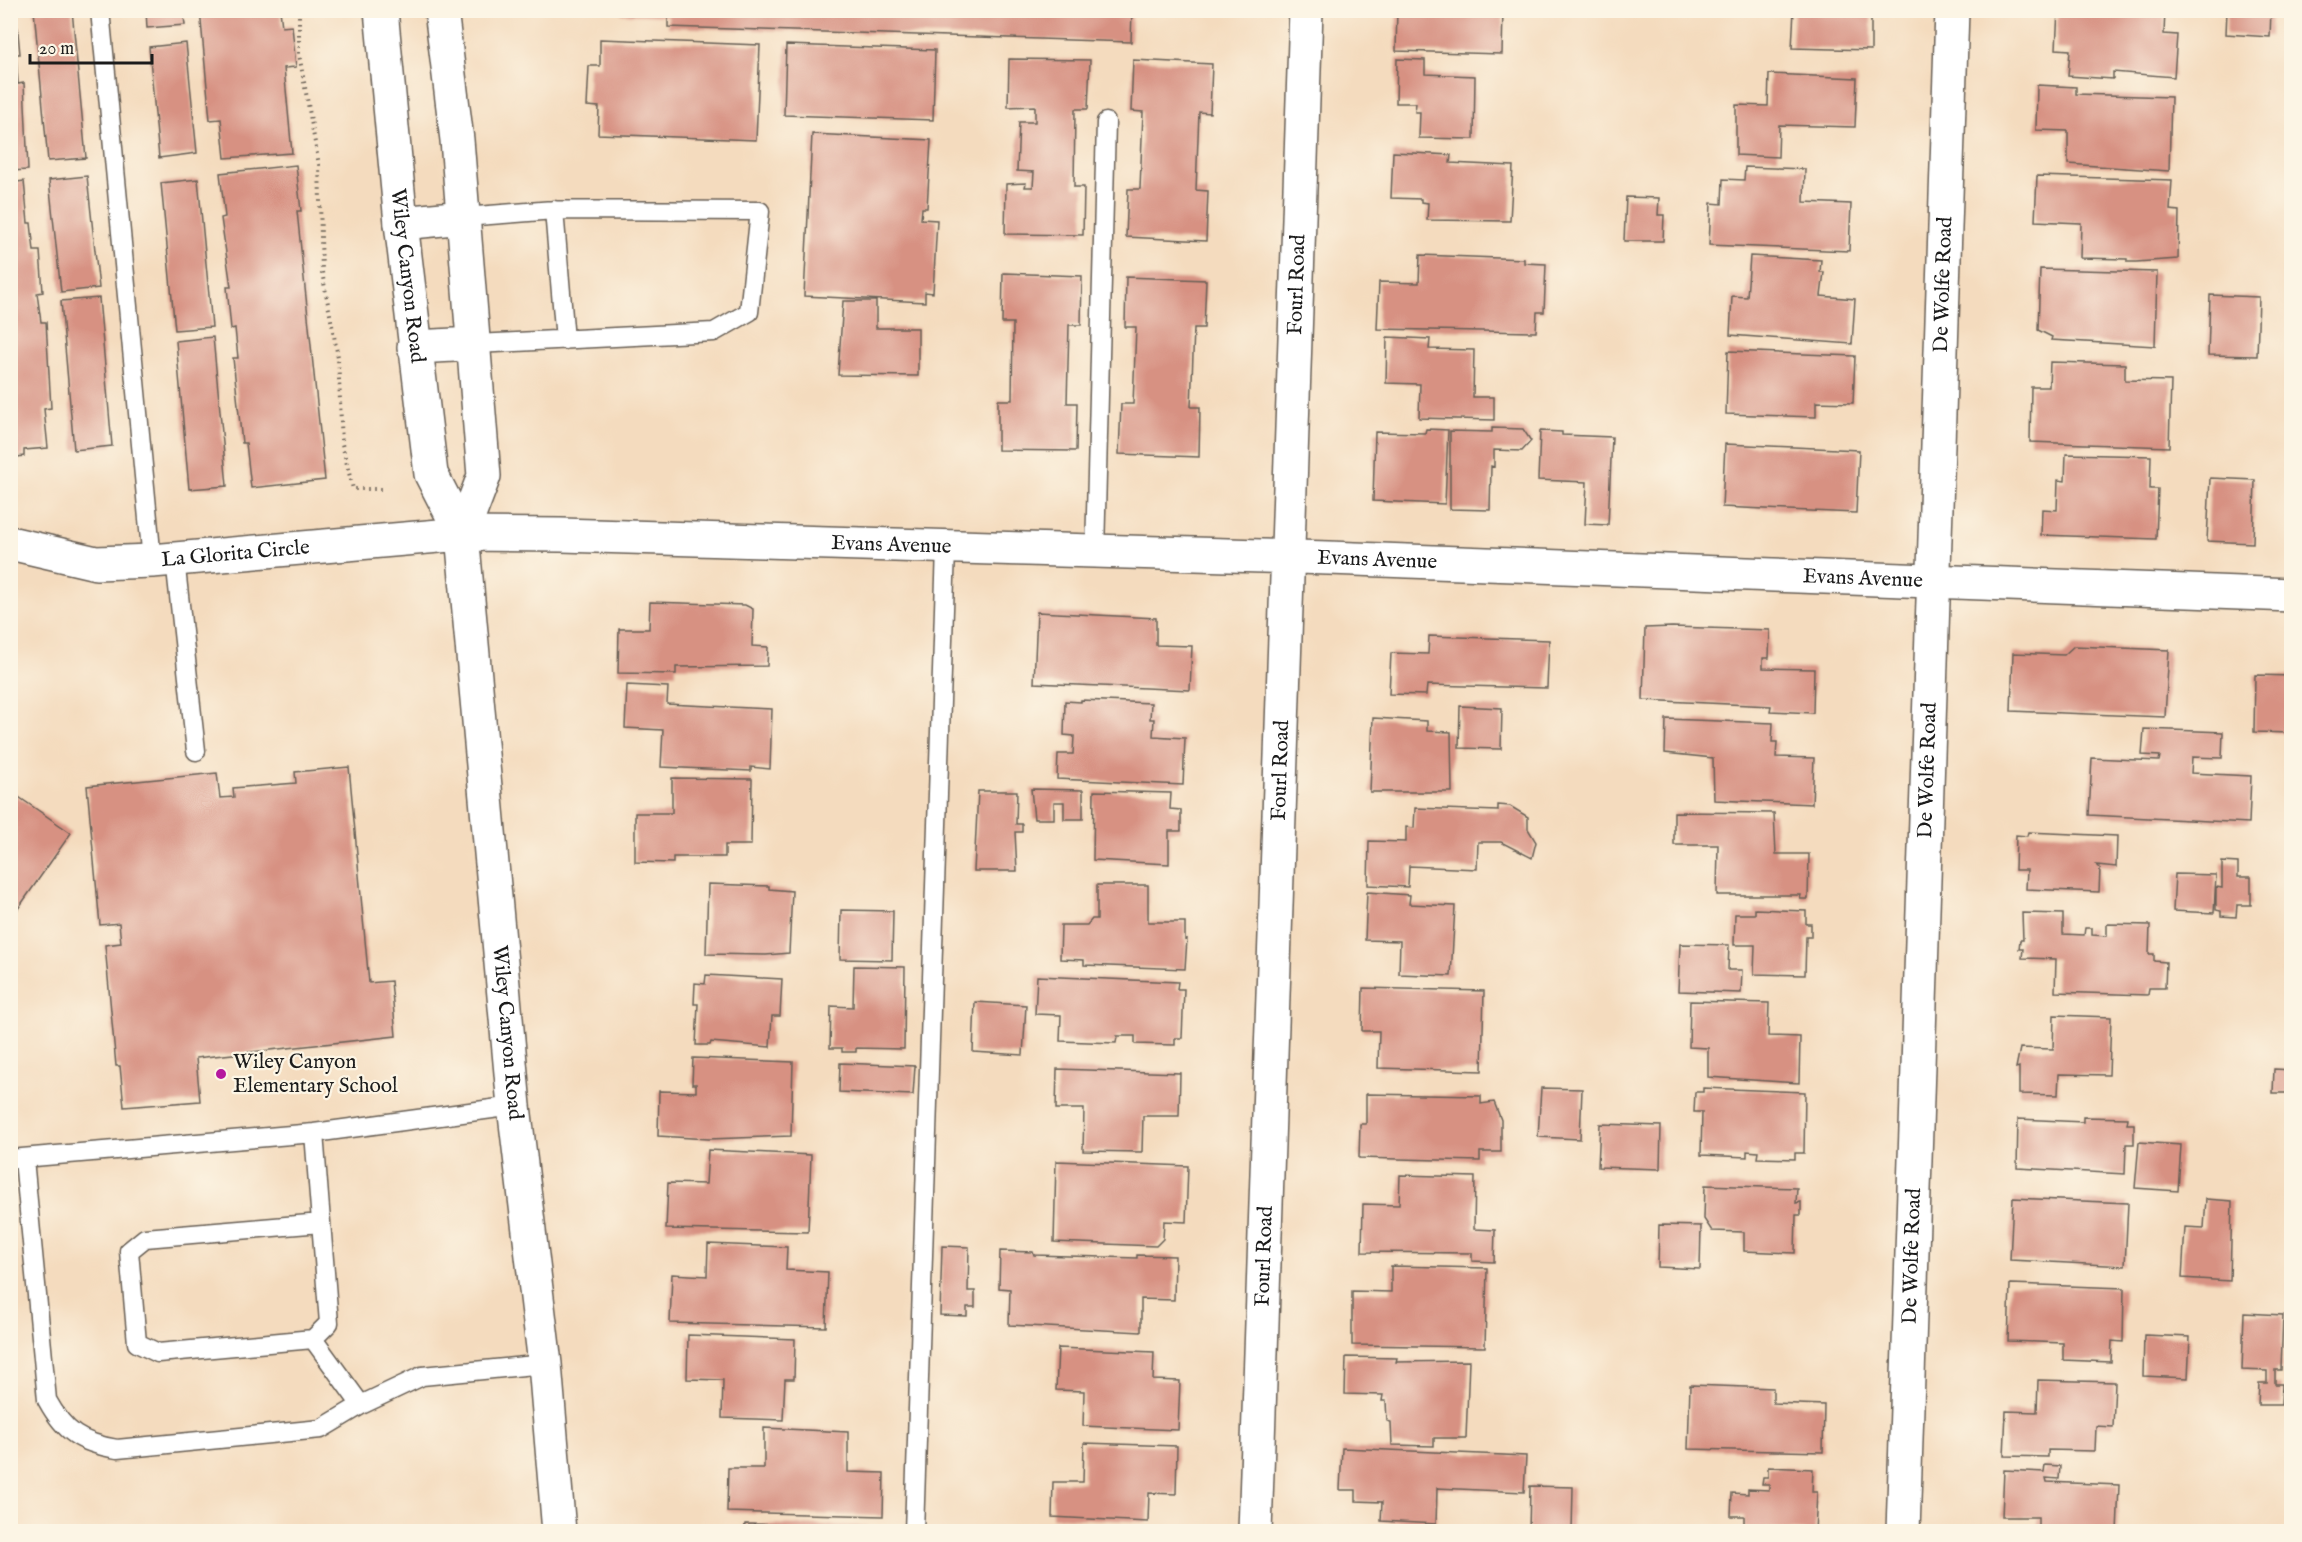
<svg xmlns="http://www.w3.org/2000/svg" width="2302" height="1542" viewBox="0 0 2302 1542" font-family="'IM FELL English',serif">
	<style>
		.building { fill: #d79182 }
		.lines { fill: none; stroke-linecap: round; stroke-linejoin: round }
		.service-casing { stroke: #685f55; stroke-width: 21 }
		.minor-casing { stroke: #685f55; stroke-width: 36 }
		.tertiary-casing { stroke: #685f55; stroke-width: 36 }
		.path { stroke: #685f55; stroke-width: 4; stroke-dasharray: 1.5 4.5; stroke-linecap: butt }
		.service { stroke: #fff; stroke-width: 18 }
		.minor { stroke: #fff; stroke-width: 33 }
		.tertiary { stroke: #fff; stroke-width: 33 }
		.poi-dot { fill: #b5179e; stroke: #fcf5e5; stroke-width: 2 }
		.labels { text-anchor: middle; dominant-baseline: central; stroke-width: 4.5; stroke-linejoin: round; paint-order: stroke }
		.street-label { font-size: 21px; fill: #1c1c1c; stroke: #fcf5e5 }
		.poi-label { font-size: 21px; fill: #1c1c1c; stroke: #fcf5e5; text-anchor: start }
	</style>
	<rect width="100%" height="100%" fill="#fcf5e5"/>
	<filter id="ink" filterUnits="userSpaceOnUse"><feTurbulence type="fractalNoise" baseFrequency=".0167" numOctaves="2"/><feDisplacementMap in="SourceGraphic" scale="12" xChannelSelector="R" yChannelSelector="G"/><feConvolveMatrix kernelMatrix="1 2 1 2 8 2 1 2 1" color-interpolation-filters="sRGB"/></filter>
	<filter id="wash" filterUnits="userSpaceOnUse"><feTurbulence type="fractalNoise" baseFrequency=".008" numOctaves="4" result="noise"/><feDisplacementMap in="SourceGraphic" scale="24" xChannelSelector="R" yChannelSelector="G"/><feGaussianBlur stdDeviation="1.35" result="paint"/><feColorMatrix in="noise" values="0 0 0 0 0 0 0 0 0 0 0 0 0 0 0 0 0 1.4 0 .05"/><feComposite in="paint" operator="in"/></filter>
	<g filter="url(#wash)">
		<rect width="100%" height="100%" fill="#f4dbbe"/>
		<g id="blocks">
			<path class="building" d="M 34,10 L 72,10 L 86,158 L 48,161 Z
				M 146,10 L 183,10 L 185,25 L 147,28 Z
				M 200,10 L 280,10 L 282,27 L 292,26 L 296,67 L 284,68 L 292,153 L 225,158 L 221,119 L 210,120 Z
				M 620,10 L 1132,10 L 1131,42 L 668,27 L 668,16 L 621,14 Z
				M 1397,10 L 1503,10 L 1502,54 L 1396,51 Z
				M 1794,10 L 1871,10 L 1871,50 L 1792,48 Z
				M 2058,10 L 2165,10 L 2164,34 L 2177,35 L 2174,77 L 2113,72 L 2113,79 L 2068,76 L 2070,50 L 2056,49 Z
				M 2227,10 L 2271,10 L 2270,37 L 2226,34 Z
				M 16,12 L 20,54 L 16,54 L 18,84 L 24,83 L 28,170 L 10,171 L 10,13 Z
				M 600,39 L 760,45 L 756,140 L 598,134 L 599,107 L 587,106 L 589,66 L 600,66 Z
				M 186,43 L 197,153 L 159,158 L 149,47 Z
				M 786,45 L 935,50 L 933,120 L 784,115 Z
				M 1009,59 L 1090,60 L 1088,109 L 1075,109 L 1074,187 L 1084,187 L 1083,235 L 1005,234 L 1006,184 L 1026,183 L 1025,187 L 1033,187 L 1034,172 L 1017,171 L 1019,122 L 1035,122 L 1035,106 L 1008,107 Z
				M 1397,59 L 1425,60 L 1425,74 L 1475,76 L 1474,139 L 1419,138 L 1420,112 L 1415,112 L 1416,103 L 1396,103 Z
				M 1133,60 L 1212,64 L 1210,113 L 1199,112 L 1196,190 L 1208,191 L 1206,241 L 1126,237 L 1128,189 L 1140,189 L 1143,112 L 1131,111 Z
				M 1769,74 L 1857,78 L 1855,127 L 1779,125 L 1778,157 L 1736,155 L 1736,105 L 1768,106 Z
				M 2037,85 L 2076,87 L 2076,94 L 2171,97 L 2169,171 L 2068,164 L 2068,131 L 2036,130 Z
				M 812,134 L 931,140 L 927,208 L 922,208 L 921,219 L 937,220 L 933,293 L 925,292 L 925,302 L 804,296 Z
				M 1393,152 L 1451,155 L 1450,163 L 1513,166 L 1510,221 L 1427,220 L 1428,203 L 1421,202 L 1421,199 L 1391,198 Z
				M 296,165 L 301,211 L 297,211 L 325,480 L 251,488 L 246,443 L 242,443 L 233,358 L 238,358 L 235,328 L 231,329 L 227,287 L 231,287 L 221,218 L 225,217 L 220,173 Z
				M 1745,167 L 1805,169 L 1804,202 L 1851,204 L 1849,251 L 1709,245 L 1711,203 L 1722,204 L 1723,179 L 1744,180 Z
				M 87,176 L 99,288 L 61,292 L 49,180 Z
				M 2037,176 L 2172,180 L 2170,210 L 2179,211 L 2178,259 L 2136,262 L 2127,262 L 2127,259 L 2080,258 L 2081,223 L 2035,221 Z
				M 198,179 L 212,327 L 175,330 L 161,183 Z
				M 24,181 L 28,223 L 31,223 L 34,251 L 40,251 L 43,292 L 37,293 L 41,322 L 46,322 L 51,408 L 44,409 L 48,448 L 24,450 L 24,456 L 10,458 L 10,183 Z
				M 1626,197 L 1659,198 L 1658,215 L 1664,215 L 1663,241 L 1624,241 Z
				M 1420,255 L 1524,259 L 1524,263 L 1546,264 L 1544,312 L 1537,312 L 1536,332 L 1377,329 L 1379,282 L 1419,283 Z
				M 1750,256 L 1821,260 L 1820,272 L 1824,272 L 1821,296 L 1855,299 L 1852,344 L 1730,335 L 1732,296 L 1747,297 Z
				M 2040,269 L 2157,272 L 2155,346 L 2051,340 L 2052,337 L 2038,330 Z
				M 1003,273 L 1082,276 L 1081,325 L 1069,325 L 1067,403 L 1077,403 L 1076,451 L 998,450 L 998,400 L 1012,400 L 1013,323 L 1002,323 Z
				M 1126,277 L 1206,280 L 1204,328 L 1194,328 L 1191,407 L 1200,407 L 1199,457 L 1119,454 L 1121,404 L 1133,404 L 1136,327 L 1125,327 Z
				M 2210,295 L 2259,297 L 2257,356 L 2208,355 Z
				M 99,298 L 112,446 L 74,450 L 61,301 Z
				M 843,301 L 876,301 L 876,328 L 918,328 L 918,376 L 838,375 Z
				M 213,337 L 227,486 L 189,489 L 176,341 Z
				M 1387,337 L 1430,339 L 1429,349 L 1474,350 L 1473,397 L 1494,397 L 1494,420 L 1419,418 L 1420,384 L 1386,383 Z
				M 1728,351 L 1855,356 L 1853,403 L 1816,402 L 1816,417 L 1726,414 Z
				M 2050,362 L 2125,364 L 2125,380 L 2171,381 L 2169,447 L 2030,442 L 2031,387 L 2049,387 Z
				M 1492,428 L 1523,429 L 1531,441 L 1522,451 L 1494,450 L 1494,467 L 1491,466 L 1490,510 L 1450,509 L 1450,431 L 1492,432 Z
				M 1426,429 L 1448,430 L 1445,504 L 1373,501 L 1375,432 L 1425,433 Z
				M 1540,431 L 1562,432 L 1562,435 L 1612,437 L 1608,525 L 1585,524 L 1587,482 L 1538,480 Z
				M 1725,444 L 1859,450 L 1856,513 L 1722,507 Z
				M 2066,454 L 2151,456 L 2150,489 L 2158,489 L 2156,539 L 2041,535 L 2042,509 L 2057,510 L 2058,480 L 2065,481 Z
				M 2210,478 L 2255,480 L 2253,543 L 2207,541 Z
				M 650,602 L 745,605 L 753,609 L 752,646 L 768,647 L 767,666 L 676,667 L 676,674 L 618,673 L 619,629 L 649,629 Z
				M 1037,612 L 1156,618 L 1156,645 L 1192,646 L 1190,690 L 1034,683 Z
				M 1672,627 L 1770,630 L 1769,658 L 1763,658 L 1763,668 L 1814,669 L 1813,713 L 1770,711 L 1771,706 L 1643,700 L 1645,628 Z
				M 1429,636 L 1549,640 L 1547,688 L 1427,685 L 1426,695 L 1389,694 L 1391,653 L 1428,654 Z
				M 2074,646 L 2169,650 L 2165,717 L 2011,711 L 2013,653 L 2064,655 Z
				M 2255,675 L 2292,676 L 2292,733 L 2254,732 Z
				M 627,685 L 668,687 L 667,704 L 772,709 L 770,769 L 751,767 L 751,771 L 661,767 L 663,730 L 625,728 Z
				M 1081,700 L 1151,703 L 1150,719 L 1154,719 L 1153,736 L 1185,738 L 1183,785 L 1057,779 L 1058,754 L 1073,754 L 1074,736 L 1064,735 L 1065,701 L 1081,702 Z
				M 1460,706 L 1502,708 L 1501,749 L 1459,748 Z
				M 1373,718 L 1427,721 L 1427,731 L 1451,732 L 1452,792 L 1370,792 Z
				M 1666,719 L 1773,723 L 1772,742 L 1777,742 L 1776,757 L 1814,758 L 1812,804 L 1714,800 L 1713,758 L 1665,753 Z
				M 2144,729 L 2223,732 L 2222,758 L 2192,757 L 2191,773 L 2251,776 L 2249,823 L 2089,815 L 2092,758 L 2159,761 L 2160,756 L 2142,755 Z
				M 349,767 L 369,983 L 391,981 L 396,1036 L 196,1058 L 200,1101 L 124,1107 L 120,1066 L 116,1066 L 105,945 L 121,943 L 119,923 L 100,925 L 87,786 L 217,773 L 220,798 L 234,797 L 233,788 L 296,783 L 295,772 Z
				M 672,778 L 752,779 L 751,845 L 725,845 L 725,857 L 673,857 L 673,863 L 635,862 L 635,813 L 672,813 Z
				M 1031,789 L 1083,790 L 1083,819 L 1064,819 L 1064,802 L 1054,802 L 1054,819 L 1034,819 Z
				M 10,791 L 71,833 L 10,920 Z
				M 978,791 L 1017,791 L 1016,824 L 1022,824 L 1022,832 L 1015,832 L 1017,871 L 974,871 Z
				M 1094,791 L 1171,793 L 1170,809 L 1181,810 L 1181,831 L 1169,831 L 1169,864 L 1093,860 Z
				M 1498,805 L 1510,806 L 1528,817 L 1528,829 L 1536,842 L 1532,858 L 1501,842 L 1478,842 L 1477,869 L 1409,866 L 1408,887 L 1368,885 L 1369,841 L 1406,842 L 1406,827 L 1414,828 L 1415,808 L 1498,811 Z
				M 1674,812 L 1774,813 L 1776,854 L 1809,854 L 1808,899 L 1800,899 L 1801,895 L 1717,895 L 1718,845 L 1674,845 Z
				M 2028,832 L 2117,836 L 2116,867 L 2097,865 L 2100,868 L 2099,892 L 2026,889 L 2027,870 L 2015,870 L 2016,835 L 2027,836 Z
				M 2222,862 L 2238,863 L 2238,877 L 2251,877 L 2251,905 L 2237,905 L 2236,917 L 2221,916 L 2221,911 L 2216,910 L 2216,887 L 2222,888 Z
				M 2175,874 L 2216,875 L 2214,913 L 2173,911 Z
				M 708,884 L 769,886 L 769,889 L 792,891 L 789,953 L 766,955 L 706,954 Z
				M 1097,885 L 1148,885 L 1148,922 L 1185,922 L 1185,940 L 1187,939 L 1185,969 L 1084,965 L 1084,960 L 1060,959 L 1061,925 L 1087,925 L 1092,919 L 1097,919 Z
				M 1367,892 L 1410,895 L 1409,904 L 1455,906 L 1451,976 L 1399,974 L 1400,941 L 1365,940 Z
				M 1755,909 L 1806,911 L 1806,924 L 1811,924 L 1811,937 L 1806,937 L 1805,975 L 1754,974 L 1755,945 L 1734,945 L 1735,914 L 1755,914 Z
				M 841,910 L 893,911 L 892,960 L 840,959 Z
				M 2022,913 L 2063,914 L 2063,934 L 2084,935 L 2085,928 L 2092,928 L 2092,935 L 2107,936 L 2107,924 L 2150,925 L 2149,954 L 2154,954 L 2154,961 L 2166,962 L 2165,988 L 2149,988 L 2148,995 L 2055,992 L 2056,959 L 2022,958 L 2023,949 L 2019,949 L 2020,940 L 2023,940 Z
				M 1680,944 L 1729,945 L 1728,970 L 1742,970 L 1741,993 L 1678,991 Z
				M 854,966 L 905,967 L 904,1049 L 856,1048 L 856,1052 L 842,1052 L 842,1048 L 830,1048 L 831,1006 L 853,1007 Z
				M 706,975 L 782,979 L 780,1016 L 772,1016 L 770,1047 L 711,1042 L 710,1045 L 696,1045 L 698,1004 L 694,1004 L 695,983 L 705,984 Z
				M 1037,976 L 1178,982 L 1177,989 L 1184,989 L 1182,1038 L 1175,1038 L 1175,1045 L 1135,1044 L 1135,1036 L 1117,1036 L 1116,1043 L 1060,1041 L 1061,1015 L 1035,1014 Z
				M 1363,988 L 1484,991 L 1482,1071 L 1378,1068 L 1379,1031 L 1362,1031 Z
				M 1690,1001 L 1769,1003 L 1768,1036 L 1800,1037 L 1799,1083 L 1708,1077 L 1708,1048 L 1689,1047 Z
				M 975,1002 L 1026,1005 L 1023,1055 L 973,1052 Z
				M 2054,1015 L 2111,1017 L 2109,1075 L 2059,1074 L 2058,1095 L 2019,1094 L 2019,1067 L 2016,1068 L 2020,1048 L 2053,1049 Z
				M 693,1058 L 793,1062 L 791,1136 L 709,1139 L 658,1136 L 659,1091 L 696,1092 L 696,1084 L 692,1084 Z
				M 840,1063 L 915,1066 L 913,1095 L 839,1092 Z
				M 1057,1069 L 1180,1073 L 1179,1116 L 1143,1116 L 1142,1152 L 1083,1151 L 1084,1109 L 1056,1109 Z
				M 2274,1069 L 2292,1070 L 2292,1093 L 2273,1093 Z
				M 1541,1088 L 1582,1089 L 1580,1139 L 1538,1137 Z
				M 1703,1088 L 1805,1092 L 1804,1153 L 1795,1153 L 1795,1159 L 1757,1158 L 1758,1152 L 1747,1151 L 1747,1157 L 1701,1155 L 1702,1112 L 1694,1112 L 1695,1092 L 1703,1092 Z
				M 1366,1094 L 1481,1096 L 1481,1104 L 1494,1102 L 1501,1120 L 1501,1152 L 1480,1152 L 1480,1161 L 1359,1158 L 1360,1124 L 1366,1124 Z
				M 2083,1117 L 2128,1118 L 2127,1124 L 2134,1124 L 2134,1144 L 2126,1144 L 2125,1174 L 2017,1168 L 2018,1119 L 2083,1122 Z
				M 1600,1124 L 1661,1126 L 1660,1169 L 1598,1167 Z
				M 2139,1142 L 2181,1145 L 2178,1191 L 2135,1188 Z
				M 708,1150 L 811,1155 L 808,1232 L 666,1229 L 668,1183 L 706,1184 Z
				M 1056,1161 L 1188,1166 L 1186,1222 L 1164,1221 L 1163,1239 L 1156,1246 L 1054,1242 Z
				M 1400,1175 L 1475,1177 L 1474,1229 L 1495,1230 L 1494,1262 L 1472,1261 L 1472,1253 L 1362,1252 L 1363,1204 L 1399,1205 Z
				M 1705,1185 L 1797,1188 L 1796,1203 L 1801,1202 L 1801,1215 L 1796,1215 L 1795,1253 L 1744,1251 L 1744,1232 L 1712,1231 L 1704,1219 Z
				M 2013,1198 L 2128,1203 L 2125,1266 L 2010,1260 Z
				M 2206,1199 L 2232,1201 L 2230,1281 L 2182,1278 L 2185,1227 L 2204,1228 Z
				M 1659,1225 L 1701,1226 L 1700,1269 L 1658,1267 Z
				M 708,1244 L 787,1247 L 786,1270 L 828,1272 L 826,1327 L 670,1323 L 672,1274 L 707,1276 Z
				M 942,1246 L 969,1247 L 968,1291 L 975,1291 L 975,1307 L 967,1307 L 967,1316 L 940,1315 Z
				M 1000,1251 L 1033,1252 L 1034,1255 L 1137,1258 L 1137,1255 L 1175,1256 L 1174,1300 L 1141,1299 L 1141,1332 L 1009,1325 L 1010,1289 L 999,1288 Z
				M 1391,1266 L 1487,1268 L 1485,1347 L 1352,1345 L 1352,1291 L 1391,1292 Z
				M 2010,1284 L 2124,1288 L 2123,1342 L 2112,1341 L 2111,1362 L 2063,1360 L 2063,1343 L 2008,1341 Z
				M 2244,1313 L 2283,1315 L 2281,1370 L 2275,1370 L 2275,1384 L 2282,1384 L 2281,1405 L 2258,1405 L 2259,1383 L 2267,1383 L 2267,1371 L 2242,1370 Z
				M 688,1335 L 795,1339 L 794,1379 L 785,1379 L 783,1420 L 722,1418 L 723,1380 L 687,1379 Z
				M 2144,1335 L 2190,1337 L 2188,1378 L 2143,1376 Z
				M 1058,1348 L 1154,1352 L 1153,1380 L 1180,1381 L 1178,1430 L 1083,1426 L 1084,1391 L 1056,1390 Z
				M 1346,1357 L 1397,1358 L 1396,1362 L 1469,1361 L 1466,1438 L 1434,1438 L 1434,1446 L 1392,1445 L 1391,1422 L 1387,1421 L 1386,1401 L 1382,1401 L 1383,1395 L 1345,1394 Z
				M 2038,1380 L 2115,1382 L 2113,1427 L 2096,1426 L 2095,1451 L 2048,1450 L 2048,1457 L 2004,1456 L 2006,1411 L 2037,1412 Z
				M 1690,1385 L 1773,1388 L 1773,1403 L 1824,1405 L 1823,1452 L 1688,1449 Z
				M 764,1428 L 848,1432 L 848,1472 L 884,1473 L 883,1516 L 727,1512 L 728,1468 L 764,1468 Z
				M 1084,1443 L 1177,1446 L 1176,1494 L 1149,1493 L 1148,1522 L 1052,1517 L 1053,1482 L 1083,1482 Z
				M 1342,1448 L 1526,1456 L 1524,1492 L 1437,1488 L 1436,1524 L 1381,1521 L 1382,1502 L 1356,1501 L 1356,1490 L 1340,1490 Z
				M 2045,1465 L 2060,1466 L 2059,1479 L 2046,1478 L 2047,1482 L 2119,1485 L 2117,1532 L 2038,1532 L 2038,1517 L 2002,1517 L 2004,1470 L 2044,1472 Z
				M 1768,1467 L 1813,1469 L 1812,1492 L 1817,1492 L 1815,1532 L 1744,1528 L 1744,1516 L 1731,1516 L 1732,1493 L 1748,1494 L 1748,1489 L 1769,1490 L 1769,1484 L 1762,1484 L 1763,1477 L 1768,1477 Z
				M 1530,1486 L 1573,1487 L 1572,1532 L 1529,1532 Z
				M 745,1524 L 867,1526 L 867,1532 L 744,1532 Z"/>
		</g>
	</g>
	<g filter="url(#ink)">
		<use href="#blocks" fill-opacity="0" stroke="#685f55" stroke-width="1.5"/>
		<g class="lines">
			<defs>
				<path id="service" d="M 100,10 L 152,561
					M 554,210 L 565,340
					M 464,217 L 554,210 L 760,211 L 749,312 L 714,332 L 475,344
					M 1095,552 L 1106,122
					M 175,559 L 196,751
					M 314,1133 C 319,1196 324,1259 329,1323 L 313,1339 L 158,1353 L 137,1343 L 129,1251 L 145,1238 L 321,1223
					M 10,1159 L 314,1133 L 514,1106
					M 24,1159 L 47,1400 C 65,1433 81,1443 117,1449 L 321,1429 L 361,1405
					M 313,1339 L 361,1405 L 422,1376 L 545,1364
					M 914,1532 L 946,548"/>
				<g id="minor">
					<path id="s1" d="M 10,543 L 96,563 L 152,561 L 462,534 L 561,535 L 1329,558 L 2292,595"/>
					<path id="s2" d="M 1255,1532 L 1306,10"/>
					<path id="s3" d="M 1903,1532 L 1952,10"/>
				</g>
				<g id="tertiary">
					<path id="s4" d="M 381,10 L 401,223 L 431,474 L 462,534 L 514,1106 L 545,1364 L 559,1532"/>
					<path d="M 441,10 L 457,140 L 484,476 L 462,534"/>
					<path d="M 401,223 L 464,217"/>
					<path d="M 414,347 L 475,344"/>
				</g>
			</defs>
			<use href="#service" class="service-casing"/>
			<use href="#minor" class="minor-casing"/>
			<use href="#tertiary" class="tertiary-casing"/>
			<path class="path" d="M 299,10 L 299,54 L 319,165 L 322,272 L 338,357 L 342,444 L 353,489 L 383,489"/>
			<use href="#service" class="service"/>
			<use href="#minor" class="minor"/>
			<use href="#tertiary" class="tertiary"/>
		</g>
	</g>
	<circle class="poi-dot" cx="221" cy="1074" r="6"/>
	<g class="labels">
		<g class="street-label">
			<text stroke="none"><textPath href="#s4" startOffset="267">Wiley Canyon Road</textPath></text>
			<text stroke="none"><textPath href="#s2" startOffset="1248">Fourl Road</textPath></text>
			<text stroke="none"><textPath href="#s3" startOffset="1248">De Wolfe Road</textPath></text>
			<text stroke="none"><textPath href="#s1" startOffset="885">Evans Avenue</textPath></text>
			<text stroke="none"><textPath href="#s1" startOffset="228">La Glorita Circle</textPath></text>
			<text stroke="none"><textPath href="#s1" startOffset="1371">Evans Avenue</textPath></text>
			<text stroke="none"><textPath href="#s1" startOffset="1857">Evans Avenue</textPath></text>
			<text stroke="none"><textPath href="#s2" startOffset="762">Fourl Road</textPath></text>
			<text stroke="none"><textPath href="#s3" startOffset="762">De Wolfe Road</textPath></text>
			<text stroke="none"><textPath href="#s4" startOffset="1035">Wiley Canyon Road</textPath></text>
			<text stroke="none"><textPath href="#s2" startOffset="276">Fourl Road</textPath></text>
			<text stroke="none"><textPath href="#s3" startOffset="276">De Wolfe Road</textPath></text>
		</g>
		<g class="poi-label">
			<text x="233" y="1062">Wiley Canyon<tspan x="233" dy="24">Elementary School</tspan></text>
		</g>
	</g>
	<rect width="2302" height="1542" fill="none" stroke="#fcf5e5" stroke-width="36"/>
	<path d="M30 54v9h122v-9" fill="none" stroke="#1c1c1c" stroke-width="3"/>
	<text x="39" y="54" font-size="18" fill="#1c1c1c" stroke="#fcf5e5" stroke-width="4.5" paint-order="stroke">20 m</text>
</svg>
